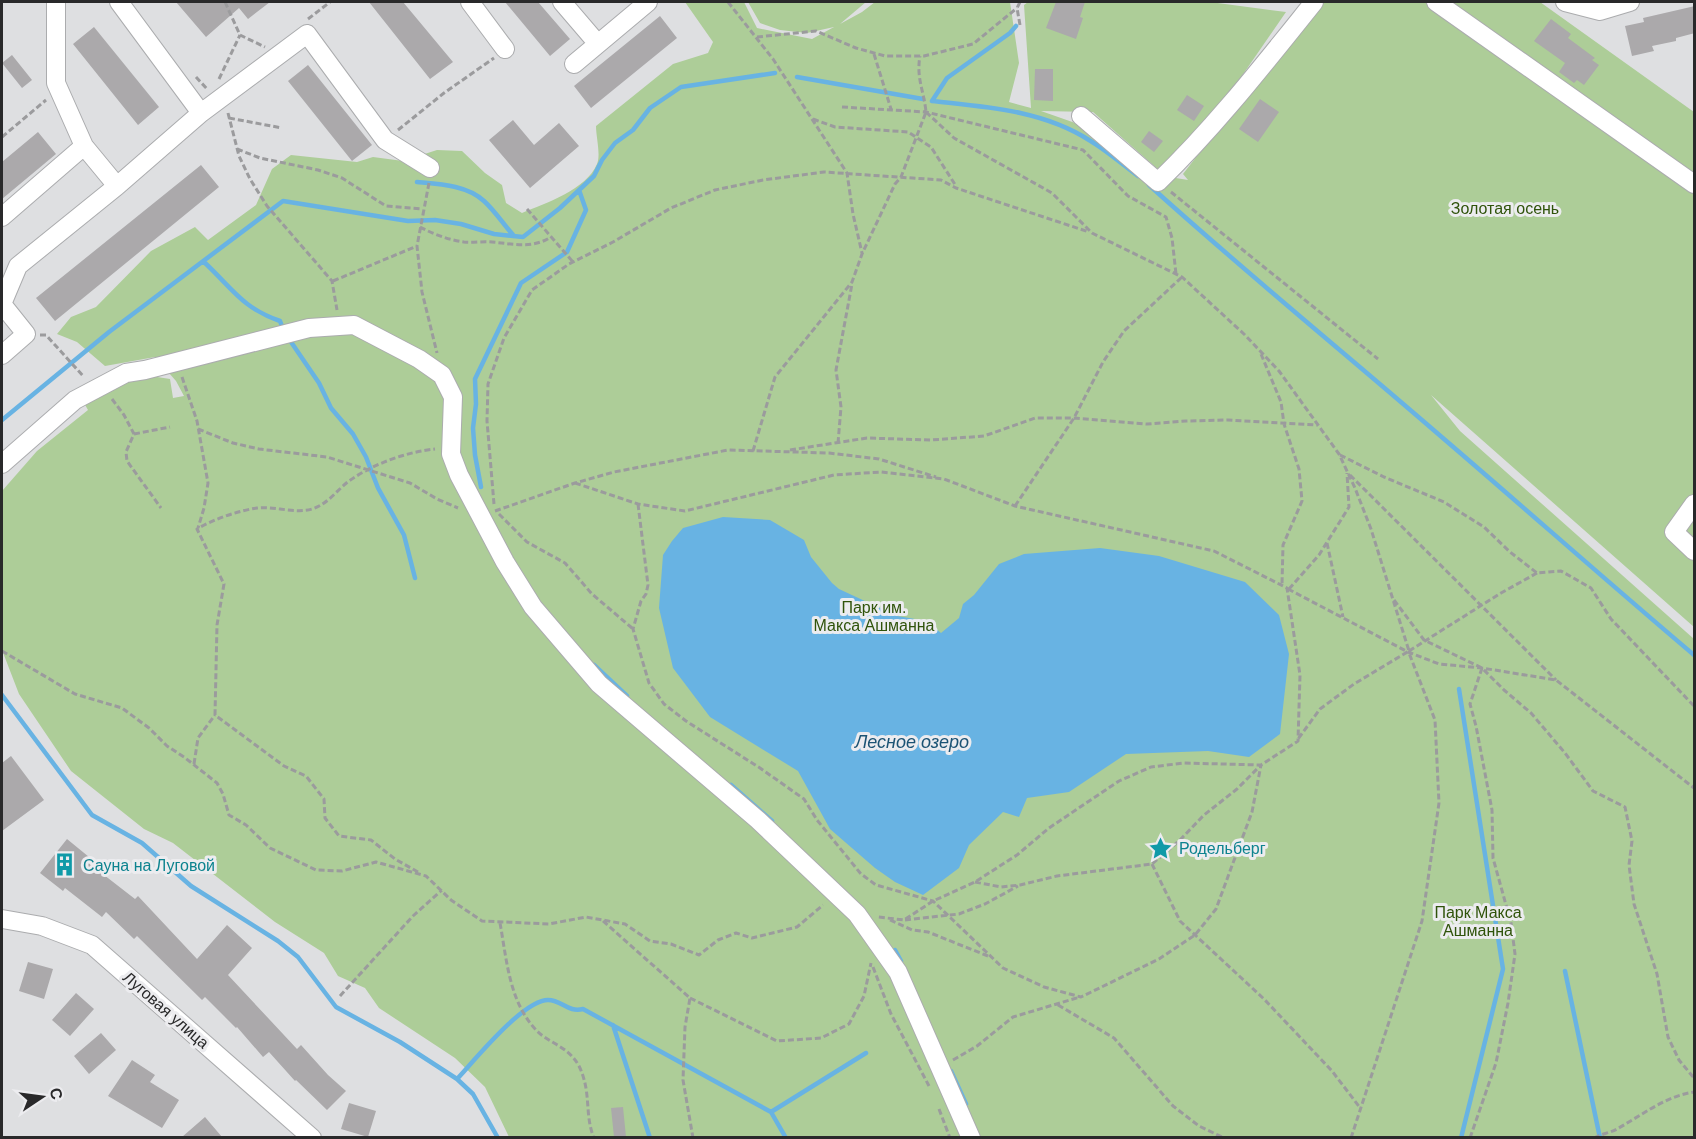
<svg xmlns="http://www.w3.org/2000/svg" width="1696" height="1139" viewBox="0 0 1696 1139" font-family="Arial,sans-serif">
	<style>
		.green { fill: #adcd98 }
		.water { fill: #68b3e3 }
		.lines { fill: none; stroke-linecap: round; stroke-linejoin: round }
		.stream { stroke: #68b3e3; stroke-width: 4.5 }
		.building { fill: #aba9ab }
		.minor-casing { stroke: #abacae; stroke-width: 20 }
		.path { stroke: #9b9b9d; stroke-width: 3; stroke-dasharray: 6 3; stroke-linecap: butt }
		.minor { stroke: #fff; stroke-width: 18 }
		.labels { text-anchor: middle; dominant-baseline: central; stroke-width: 6; stroke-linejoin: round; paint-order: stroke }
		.park-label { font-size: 16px; fill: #2f530a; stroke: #ececef }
		.culture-label { font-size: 16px; fill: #0d838f; stroke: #ececef; text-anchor: start }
		.street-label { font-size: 16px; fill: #29292a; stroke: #ececef }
		.water-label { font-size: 18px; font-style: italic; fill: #1b5374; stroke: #ececef }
	</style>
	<rect width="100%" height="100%" fill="#dedfe1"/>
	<path class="green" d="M 685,2 L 744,2 L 757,28 L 812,39 L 834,27 L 807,33 L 780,30 L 760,23 L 748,2 L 866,2 L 840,24 L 862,12 L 875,2 L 1010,2 L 1019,63 L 1009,102 L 1031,108 L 1024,5 L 1028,2 L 1210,2 L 1286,12 L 1226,99 L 1161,172 L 1093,112 L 1041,111 L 1098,131 L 1151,174 L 1188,180 L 1183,174 L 1316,2 L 1540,2 L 1694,112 L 1694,627 L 1431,395 L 1460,431 L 1694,639 L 1694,1137 L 509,1137 L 485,1087 L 455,1058 L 379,1008 L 365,988 L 338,976 L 324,953 L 275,922 L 173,843 L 144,829 L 71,771 L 19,694 L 2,650 L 2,491 L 37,451 L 88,410 L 84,403 L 138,374 L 170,379 L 173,398 L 184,396 L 176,381 L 155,357 L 105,366 L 77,342 L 57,334 L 71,317 L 96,307 L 151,251 L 195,227 L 208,240 L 256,205 L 272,169 L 291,155 L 357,162 L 373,157 L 403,161 L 437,150 L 462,151 L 485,173 L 502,185 L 506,203 L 522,213 C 546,203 586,190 597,164 C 601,155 596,137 596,126 L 673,64 L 708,53 L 713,42 Z"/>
	<path class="water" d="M 723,517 L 770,520 L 804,540 L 811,557 L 832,583 L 839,589 L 897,616 L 927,621 L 941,633 L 959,618 L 963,604 L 974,595 L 999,564 L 1024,554 L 1100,548 L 1159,556 L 1245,582 L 1279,615 L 1289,654 L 1280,734 L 1249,757 L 1208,751 L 1126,754 L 1069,792 L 1027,798 L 1019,817 L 1003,812 L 969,845 L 959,868 L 923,895 L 895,882 L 875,868 L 830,829 L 798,771 L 710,717 L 673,668 L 659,608 L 663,555 L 672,541 L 683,528 Z"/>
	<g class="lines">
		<path class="stream" d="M 797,77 L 923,99
			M 932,101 C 986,107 1042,110 1089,140 C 1106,150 1122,164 1138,176
			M 932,101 L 947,78 L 1010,33 L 1016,26
			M 417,182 C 439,184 467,185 484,201 C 495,211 504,225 514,236
			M 1149,185 C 1245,272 1346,354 1444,439 C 1528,511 1610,584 1694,655
			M 204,262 C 232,288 242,308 280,321 L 283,329
			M 289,339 L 319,383 L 331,408 L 353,434 L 366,457 L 378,488 L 404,535 L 415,578
			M 2,420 L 109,332 L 283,201 L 408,221 L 435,220 L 461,224 L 494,234 L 523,237 L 560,208 L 594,176 L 602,160 L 615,143 L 633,130 L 650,108 L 681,87 L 775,73
			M 481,487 L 475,455 L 473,428 L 476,404 L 475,379 L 521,283 L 567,252 L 586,210 L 579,190
			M 594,665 L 627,696
			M 1459,689 L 1503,969 L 1461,1138
			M 2,695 L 92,815 L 142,843 L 191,886 L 278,941 L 298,957 L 336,1007 L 400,1042 L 457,1079 L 473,1094 L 498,1138
			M 731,785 L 772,821
			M 895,950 L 901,961
			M 1565,971 L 1600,1138
			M 613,1025 L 650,1138
			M 951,1071 L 966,1104
			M 457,1079 C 474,1061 523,1000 548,1000 C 562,1000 568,1013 583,1009 L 771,1112 L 786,1138
			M 771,1112 L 866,1053"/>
	</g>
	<path class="building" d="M 176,2 L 270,2 L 248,19 L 239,8 L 206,37 Z
		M 369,2 L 403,2 L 453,62 L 430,79 Z
		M 505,2 L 538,2 L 570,39 L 550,56 Z
		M 1056,2 L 1085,2 L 1080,17 L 1083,18 L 1076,39 L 1046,28 Z
		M 1695,6 L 1695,33 L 1676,38 L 1676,41 L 1652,46 L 1654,51 L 1632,56 L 1625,26 L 1644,22 L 1643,18 Z
		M 660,16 L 677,38 L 591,108 L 574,86 Z
		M 1551,19 L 1571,34 L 1568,38 L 1595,58 L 1592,60 L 1599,65 L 1584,85 L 1577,80 L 1574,83 L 1559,72 L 1565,63 L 1534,41 Z
		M 94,27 L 159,107 L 138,125 L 73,44 Z
		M 12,55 L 32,80 L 22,88 L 2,63 Z
		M 308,65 L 372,145 L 352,161 L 288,81 Z
		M 1035,69 L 1053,69 L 1053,101 L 1034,100 Z
		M 1187,95 L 1204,106 L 1194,121 L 1177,110 Z
		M 1260,99 L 1279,112 L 1258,142 L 1239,129 Z
		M 513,120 L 534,145 L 559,123 L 579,146 L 530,188 L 489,140 Z
		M 1149,131 L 1163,141 L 1154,152 L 1141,142 Z
		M 38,132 L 56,154 L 2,199 L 2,162 Z
		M 201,165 L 219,187 L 55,321 L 36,298 Z
		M 11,756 L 44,800 L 2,831 L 2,763 Z
		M 67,839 L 89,857 L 86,861 L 135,899 L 138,896 L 197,959 L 227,925 L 252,948 L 228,975 L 297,1049 L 301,1045 L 328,1075 L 346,1091 L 327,1110 L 296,1080 L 295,1081 L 269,1052 L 263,1057 L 237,1027 L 236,1028 L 205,997 L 202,1000 L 137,936 L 134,939 L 106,912 L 102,917 L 65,888 L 63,891 L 40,873 Z
		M 28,962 L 53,969 L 44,999 L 19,991 Z
		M 76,993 L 94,1009 L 70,1036 L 52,1020 Z
		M 101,1033 L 116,1050 L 89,1074 L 74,1056 Z
		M 132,1060 L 155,1075 L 150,1082 L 179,1100 L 162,1128 L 108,1096 Z
		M 349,1103 L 376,1111 L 368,1137 L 341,1129 Z
		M 623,1107 L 626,1137 L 614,1137 L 611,1108 Z
		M 205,1117 L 222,1137 L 182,1137 Z"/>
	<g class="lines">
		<defs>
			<path id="minor" d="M 119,2 L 201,113 L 307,34 L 385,140 L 430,168
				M 470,2 L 505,49
				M 562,2 L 598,44
				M 1436,2 L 1694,184
				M 1565,2 L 1600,11 L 1630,2
				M 574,64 L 648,2
				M 1081,116 L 1158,182 C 1215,127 1265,63 1314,2
				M 117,186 L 201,113
				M 2,217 L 84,146 L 56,83 L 56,2
				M 2,304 L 18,266 L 117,186 L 84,146
				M 2,304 L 26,334 L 2,355
				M 2,464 L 75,400 L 126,373 L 145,370 L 309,328 L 354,325 L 419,359 L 442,375 L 453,397 L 451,454 L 459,475 L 505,562 L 533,607 L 599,684 L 758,820 L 857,914 L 898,972 L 971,1138
				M 1694,504 L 1674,532 L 1694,551
				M 2,919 L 42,926 L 92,945 L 312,1138"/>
		</defs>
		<use href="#minor" class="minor-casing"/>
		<path class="path" d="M 225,2 L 240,35 L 265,47
			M 728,2 L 773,59 L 847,173 L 853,214 L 862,253
			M 308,19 L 330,2
			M 1020,25 L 1017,8 L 1020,2
			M 757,37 L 816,31 L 856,48 L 885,56 L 924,56 L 973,44 L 1017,8
			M 874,54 L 891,109
			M 196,77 L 208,90
			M 219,79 L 240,35
			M 842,107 L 926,112 L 1083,150 L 1128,196 L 1166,217 L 1172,238 L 1176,274
			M 926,112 L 954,138 L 1052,193 L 1092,233 L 1182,277 L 1245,335 L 1279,371 L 1339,454 L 1355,488 L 1371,529 L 1409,651 L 1354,684 L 1320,709 L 1298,739
			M 228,113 L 239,156 L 250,179 L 267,206 L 332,281 L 337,310
			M 229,118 L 282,128
			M 813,119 L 835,127 L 908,132 L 931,147 L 956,186
			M 398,130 L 444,93 L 494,58
			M 2,137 L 46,100
			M 237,149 L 260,158 L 318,170 L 342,178 L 386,206 L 422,209
			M 429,183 L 417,246 L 422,292 L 437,353
			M 1171,192 L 1378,359
			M 527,209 L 573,262
			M 420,227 C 433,234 449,240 464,242 C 473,243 483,241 492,242 C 514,244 532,249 551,237
			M 333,281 L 417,246
			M 40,335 L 46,335 L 84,377
			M 1261,354 L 1281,402 L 1284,424 L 1299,469 L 1302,501 L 1283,545 L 1282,584
			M 182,377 L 197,421 L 208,483 L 204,508 L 198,528
			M 112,399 L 124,415 L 134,434 L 126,452 L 127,461 L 161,508
			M 198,429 L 233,443 L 259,449 L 327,457 L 410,483 L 437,499 L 458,508
			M 134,434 L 170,427
			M 838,443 L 841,407 L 836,370 L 852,284
			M 790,450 L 867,438 L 931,440 L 984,436 L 1035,418 L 1074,418 L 1147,424 L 1186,421 L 1228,420 L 1318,425
			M 753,451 L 775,377 L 852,282 L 862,254 L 895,184 L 901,177 L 926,112 C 924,91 916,78 920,56
			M 1340,455 L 1384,477 L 1444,502 L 1484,527 L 1510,552 L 1537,573 L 1561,571 L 1591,588 L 1611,619 L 1694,706
			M 1350,475 L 1556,680
			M 575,483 L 638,504 L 685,511 L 834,475 L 881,472 L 944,479 L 1015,506 L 1214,551 L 1287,588 L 1300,675 L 1298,741 L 1261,765 L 1184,763 L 1151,767 L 1119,781 L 1049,828 L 1017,855 L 975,882 L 933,901 L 904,920 L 878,917
			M 494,504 L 487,421 L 488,384 L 504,338 L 532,290 L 569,264 L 613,242 L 671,208 L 715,190 L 763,180 L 824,172 L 941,180 L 956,188 L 1089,232
			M 638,504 L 648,585 L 646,594 L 641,601 L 633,629 L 649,683 L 664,704 L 686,721 L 760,768 L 804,799 L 817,820 L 861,874 L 876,885 L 933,901 L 1003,968 L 1044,987 L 1081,997 L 1159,959 L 1195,935 L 1216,909 L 1233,863 L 1252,812 L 1261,765
			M 1015,506 L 1074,418 L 1103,362 L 1124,331 L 1182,277
			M 495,511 L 575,483 L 614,472 L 728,450 L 829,453 L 879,459 L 936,477
			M 499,514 L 527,542 L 565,563 L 592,594 L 632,628
			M 1327,543 L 1343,617
			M 1288,589 L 1408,652 L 1439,664 L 1482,668 L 1556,680 L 1694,788
			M 1289,589 L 1319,555 L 1349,507 L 1347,473
			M 1394,600 L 1424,640 L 1482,668 L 1504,690 L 1531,713 L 1565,753 L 1593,791 L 1625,807 L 1632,841 L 1629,865 L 1634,904 L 1657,974 L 1668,1037 L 1679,1060 L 1694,1078
			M 2,651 L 75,694 L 122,708 L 149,728 L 167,746 L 184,757 L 217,783 L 223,794 L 229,815 L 246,825 L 270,848 L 316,870 L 342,871 L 376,862 L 426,876 L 451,900 L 482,921 L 549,924 L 586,917 L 625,924 L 650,941 L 671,944 L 699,955 L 718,940 L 736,933 L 752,938 L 797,927 L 823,905
			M 1409,651 L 1501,593 L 1537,573
			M 194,764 L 198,738 L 215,715
			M 1152,864 L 1180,921 L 1264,999 L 1332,1071 L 1361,1109
			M 418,872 L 395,859 L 371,840 L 339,836 L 325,818 L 324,799 L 306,776 L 284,766 L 215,715 L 217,625 L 224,584 L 197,529 C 214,519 237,511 257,508 C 275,506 295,514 312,509 C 328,504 337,490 349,481 C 373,464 406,452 435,449
			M 975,882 L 1001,887 L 1020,885 L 1057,876 L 1152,864 L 1180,840 L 1204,815 L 1237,789 L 1260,766
			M 890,920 L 912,930 L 928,932 L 988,956
			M 905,920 L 959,914 L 985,904 L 1018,886
			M 603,921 L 690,998 L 685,1027 L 683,1080 L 693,1138
			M 500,923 C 507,961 509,1002 537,1031 C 550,1044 568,1046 579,1066 C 592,1093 584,1114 594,1138
			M 873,967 L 891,1014 L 929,1086
			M 340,996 L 413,916 L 442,890
			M 690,998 L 777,1041 L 821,1038 L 849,1024 L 864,996 L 871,963
			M 1058,1005 L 1114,1038 L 1173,1106 L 1199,1126 L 1224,1138
			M 953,1060 L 977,1046 L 1013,1017 L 1080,997
			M 939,1109 L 950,1138
			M 1351,1138 L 1422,921 L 1439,803 L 1435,720 L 1409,653
			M 1470,1138 L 1496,1063 L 1508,1003 L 1515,954 L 1511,923 L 1493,858 L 1492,810 L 1476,726 L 1470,704 L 1482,668
			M 1594,1138 C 1601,1134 1610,1133 1617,1129 C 1642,1115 1666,1096 1694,1092"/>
		<use href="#minor" class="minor"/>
	</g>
	<defs>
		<symbol id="sight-bare" viewBox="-9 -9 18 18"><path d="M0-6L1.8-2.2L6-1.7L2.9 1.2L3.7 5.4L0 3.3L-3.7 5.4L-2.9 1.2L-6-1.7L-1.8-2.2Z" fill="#0f9aa8" stroke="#ececef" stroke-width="2.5" paint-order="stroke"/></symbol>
		<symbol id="building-bare" viewBox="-9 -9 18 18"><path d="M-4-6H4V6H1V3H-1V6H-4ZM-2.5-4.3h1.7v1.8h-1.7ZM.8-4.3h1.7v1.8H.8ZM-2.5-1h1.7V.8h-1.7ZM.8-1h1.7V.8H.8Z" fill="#0f9aa8" stroke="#ececef" stroke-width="2.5" paint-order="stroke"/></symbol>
	</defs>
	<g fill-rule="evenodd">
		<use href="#sight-bare" x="1144" y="832" width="33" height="33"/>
		<use href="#building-bare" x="48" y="848" width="33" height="33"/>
	</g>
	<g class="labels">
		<g class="park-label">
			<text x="1505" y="208">Золотая осень</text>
			<text x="874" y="607">Парк им.<tspan x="874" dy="18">Макса Ашманна</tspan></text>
			<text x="1478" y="912">Парк Макса<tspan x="1478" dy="18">Ашманна</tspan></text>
		</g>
		<g class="culture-label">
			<text x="1179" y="848">Родельберг</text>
			<text x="83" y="865">Сауна на Луговой</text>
		</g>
		<g class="street-label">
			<text transform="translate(166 1010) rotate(41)">Луговая улица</text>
		</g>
		<g class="water-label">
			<text x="912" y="742">Лесное озеро</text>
		</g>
	</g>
	<rect width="1696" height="1139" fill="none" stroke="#29292a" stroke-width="6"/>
	<g transform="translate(42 1097) rotate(77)" stroke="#ececef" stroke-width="4.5" paint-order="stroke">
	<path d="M0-4.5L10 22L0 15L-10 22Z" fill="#29292a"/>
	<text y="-9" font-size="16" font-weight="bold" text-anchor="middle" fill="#29292a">С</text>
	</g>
</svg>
